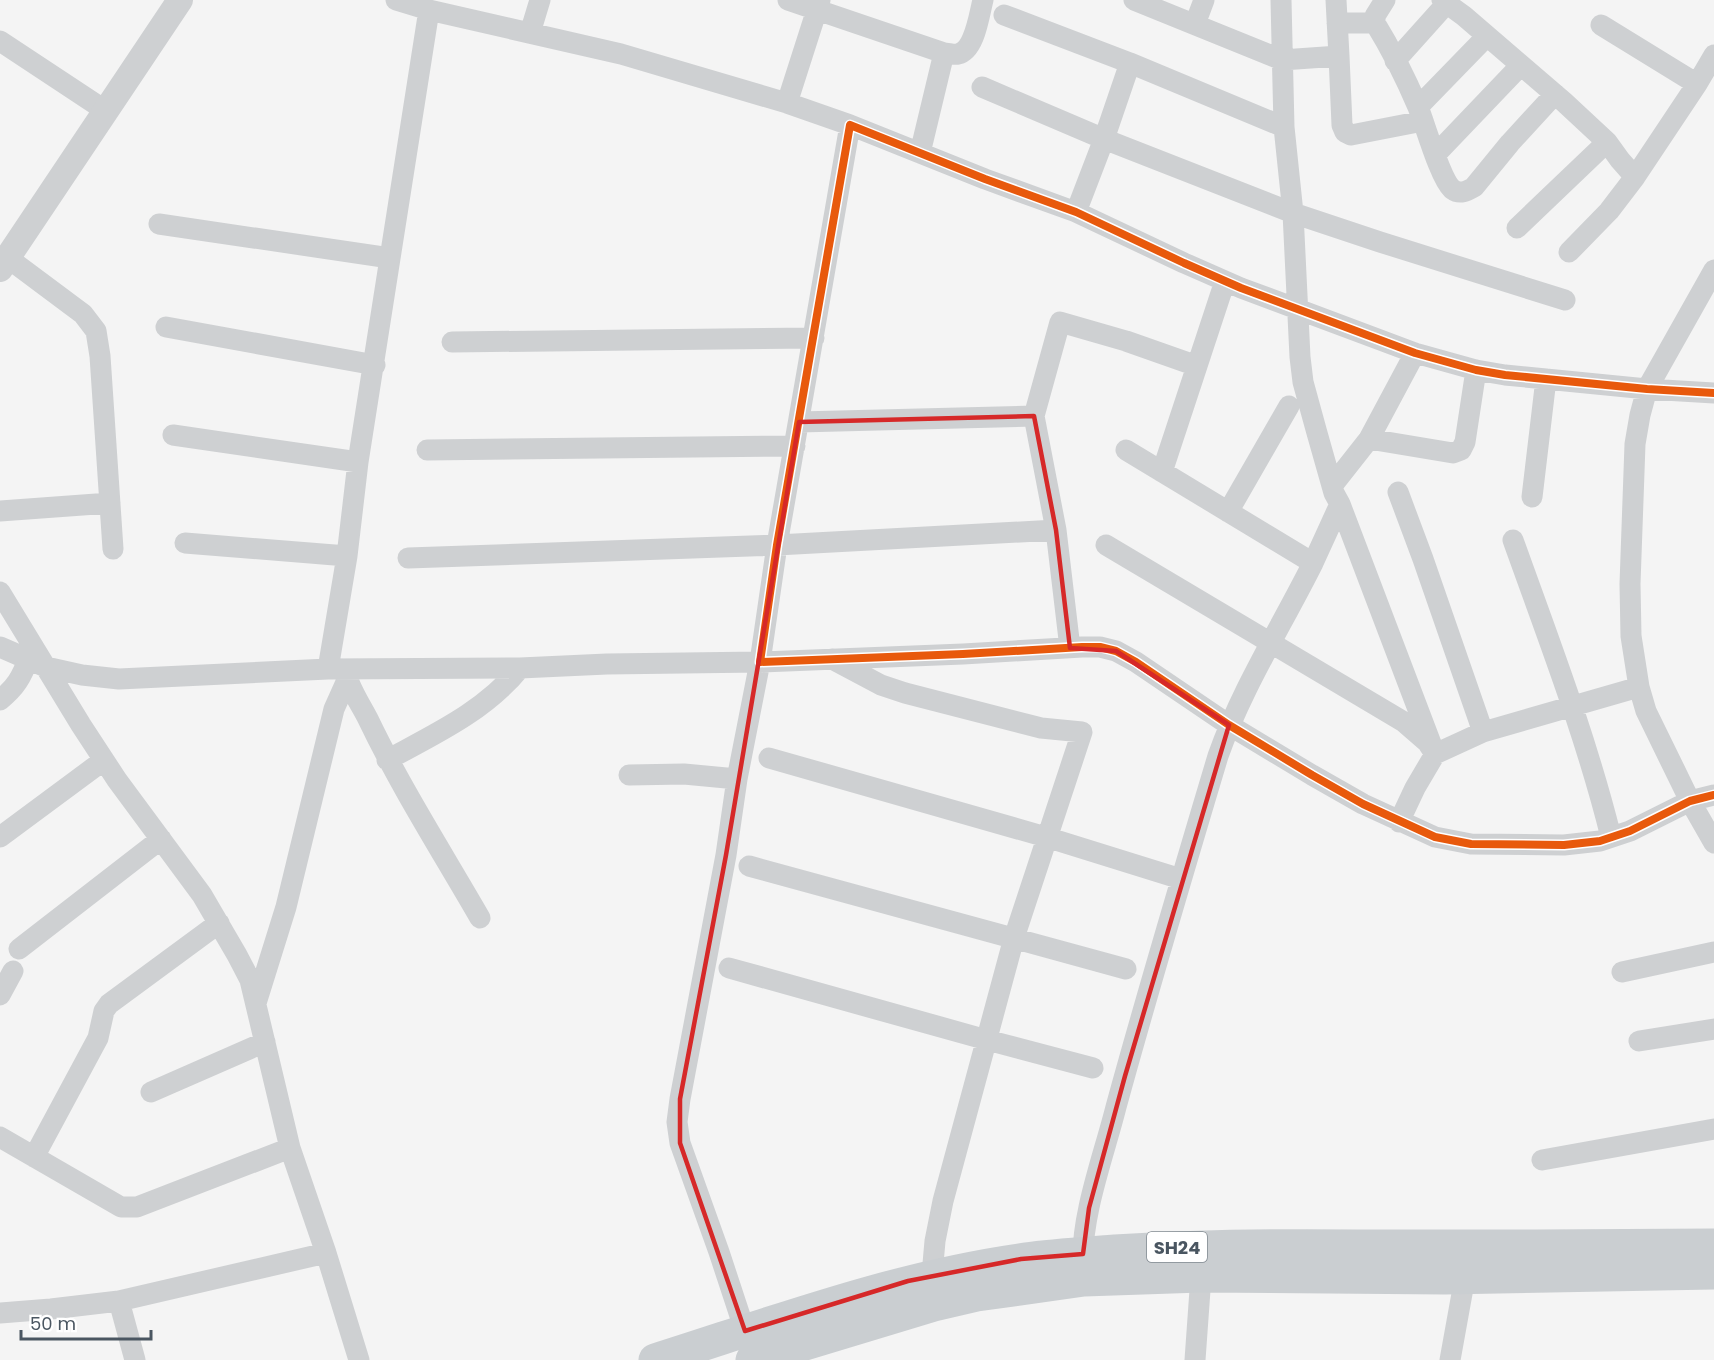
<svg xmlns="http://www.w3.org/2000/svg" width="1714" height="1360" viewBox="0 0 1714 1360" font-family="Poppins,sans-serif">
	<style>
		.lines { fill: none; stroke-linecap: round; stroke-linejoin: round }
		.minor { stroke: #ced0d2; stroke-width: 21 }
		.tertiary { stroke: #ced0d2; stroke-width: 26 }
		.primary { stroke: #caced1; stroke-width: 33 }
		.cycleway-casing { stroke: #fff; stroke-width: 11 }
		.cycleway { stroke: #e8590c; stroke-width: 8 }
		.marked { fill: none; stroke: #d62828; stroke-width: 4.5; stroke-linejoin: round }
		.labels { text-anchor: middle; dominant-baseline: central; stroke-width: 5; stroke-linejoin: round; paint-order: stroke }
		.shield { fill: #fff; stroke: #808990; stroke-width: 1.5 }
		.shield-label { font-size: 18px; font-weight: bold; fill: #4a5661 }
	</style>
	<rect width="100%" height="100%" fill="#f4f4f4"/>
	<g class="lines">
		<path class="minor" d="M 396,0 L 429,10 L 621,54 L 787,103 L 820,0
			M 788,0 L 944,53 C 948,53 954,55 958,54 C 975,50 979,15 983,0
			M 1134,0 L 1282,60 L 1339,56 L 1336,0
			M 1385,0 L 1375,16 L 1375,23 C 1391,49 1406,79 1418,107 C 1425,124 1440,178 1452,189 C 1460,195 1467,191 1474,187 L 1510,143 L 1555,94
			M 1442,0 L 1464,16 L 1564,102 L 1607,142 L 1620,160 L 1635,177 L 1697,84 L 1714,55
			M 1004,15 L 1130,63 L 1284,127
			M 1337,23 L 1375,23
			M 1195,24 L 1204,0
			M 1601,25 L 1697,84
			M 530,33 L 540,0
			M 0,41 L 106,111
			M 1339,56 L 1342,125 L 1345,132 L 1351,135 L 1423,121
			M 1395,61 L 1447,3
			M 982,87 L 1104,139 L 1293,213 L 1380,242 L 1565,300
			M 787,103 L 850,125
			M 1418,107 L 1487,36
			M 920,153 L 944,53
			M 1436,154 L 1521,65
			M 1076,212 L 1104,139 L 1130,63
			M 159,224 L 390,258
			M 1517,228 L 1607,142
			M 1569,252 L 1609,211 L 1635,177
			M 8,258 L 83,314 L 96,331 L 100,356 L 113,549
			M 1714,270 L 1647,389 L 1640,415 L 1635,444 L 1630,584 L 1631,636 L 1639,687 L 1646,711 L 1690,801 L 1714,843
			M 166,327 L 375,365
			M 452,342 L 814,338
			M 1714,393 L 1647,389 L 1505,375 L 1476,370 L 1415,353 L 1241,288 L 1184,263 L 1076,212 L 985,179 L 850,125 L 777,545 L 760,662 L 963,654 L 1082,647 L 1100,647 L 1116,651 L 1136,662 L 1229,725 L 1312,775 L 1363,804 L 1435,837 L 1471,844 L 1564,845 L 1600,841 L 1630,831 L 1690,801 L 1714,795
			M 799,422 L 1034,416
			M 173,435 L 358,462
			M 1369,439 L 1453,453 L 1461,450 L 1465,442 L 1476,370
			M 427,450 L 795,446
			M 1126,450 L 1313,563
			M 1162,472 L 1225,281
			M 1332,486 L 1369,439 L 1415,353
			M 1398,492 L 1423,559 L 1483,732
			M 1532,497 L 1546,379
			M 1340,504 L 1435,754 L 1415,788 L 1399,822
			M 0,511 L 110,503
			M 1228,512 L 1289,406
			M 1513,540 C 1548,638 1586,736 1611,837
			M 185,543 L 347,556
			M 1106,545 L 1404,722 L 1427,742 L 1435,754 L 1483,732 L 1639,687
			M 408,558 L 777,545 L 1056,530
			M 0,592 L 81,725 L 117,780 L 202,895 L 237,955 L 250,980 L 290,1148 L 326,1253 L 359,1360
			M 0,647 L 46,667 L 82,675 L 119,679 L 328,669 L 520,668 L 607,664 L 760,662 L 737,779 L 726,855 L 680,1099 L 677,1122 L 680,1143 L 719,1252 L 745,1331
			M 1070,648 L 1056,530 L 1034,416 L 1060,322 L 1126,341 L 1197,366
			M 832,659 L 881,685 L 905,693 L 1041,728 L 1082,732 L 1014,938 L 943,1201 L 935,1241 L 932,1275
			M 328,669 L 347,556 L 358,462 L 429,10
			M 345,669 C 348,687 360,703 368,719 C 401,788 442,852 480,918
			M 0,700 C 15,688 22,677 28,659
			M 769,758 L 1046,837 L 1181,879
			M 387,760 C 435,734 485,711 520,668
			M 629,775 L 684,774 L 737,779
			M 0,837 L 104,760
			M 749,866 L 1126,969
			M 19,949 L 161,839
			M 729,968 L 987,1040 L 1093,1068
			M 1622,972 L 1714,952
			M 0,995 L 13,971
			M 256,1003 L 286,907 L 334,709 L 347,680
			M 1639,1041 L 1714,1029
			M 151,1092 L 265,1042
			M 0,1137 L 121,1207 L 137,1207 L 290,1148
			M 34,1157 L 98,1038 L 104,1011 L 109,1004 L 219,923
			M 1542,1160 L 1714,1129
			M 1083,1263 C 1081,1215 1104,1155 1116,1107 C 1148,990 1183,873 1218,756 C 1242,688 1281,627 1313,563 C 1322,543 1331,524 1340,504 L 1334,493 L 1317,433 L 1303,382 L 1300,357 L 1293,213 L 1284,127 L 1281,0
			M 119,1301 L 135,1360
			M 0,1313 L 51,1309 L 119,1301 L 326,1253
			M 1195,1360 L 1201,1276
			M 1450,1360 L 1465,1277"/>
		<path class="tertiary" d="M 0,269 L 180,0"/>
		<path class="primary" d="M 655,1360 C 775,1322 894,1278 1019,1260 C 1051,1255 1083,1254 1115,1251 C 1196,1246 1277,1245 1358,1246 C 1477,1246 1595,1246 1714,1245
			M 752,1360 L 934,1305 L 977,1295 L 1084,1280 L 1201,1276 L 1445,1278 L 1714,1273"/>
		<defs>
			<path id="cycleway" d="M 1714,393 L 1647,389 L 1505,375 L 1476,370 L 1415,353 L 1241,288 L 1184,263 L 1076,212 L 985,179 L 850,125 L 777,545 L 760,662 L 963,654 L 1082,647 L 1100,647 L 1116,651 L 1136,662 L 1229,725 L 1312,775 L 1363,804 L 1435,837 L 1471,844 L 1564,845 L 1600,841 L 1630,831 L 1690,801 L 1714,795"/>
		</defs>
		<use href="#cycleway" class="cycleway-casing"/>
		<use href="#cycleway" class="cycleway"/>
	</g>
	<path class="marked" d="M 1034,416 L 1056,530 L 1070,648 L 1116,651 L 1229,725 L 1125,1076 L 1089,1208 L 1083,1254 L 1021,1259 L 908,1281 L 745,1331 L 680,1143 L 680,1099 L 726,855 L 799,422 Z"/>
	<g class="labels">
		<rect class="shield" x="1147" y="1232" width="60" height="30" rx="4.5"/>
		<g class="shield-label">
			<text x="1177" y="1247">SH24</text>
		</g>
	</g>
	<path d="M21 1330v9h130v-9" fill="none" stroke="#4a5661" stroke-width="3"/>
	<text x="30" y="1330" font-size="18" fill="#4a5661" stroke="#ffffff" stroke-width="4.5" paint-order="stroke">50 m</text>
</svg>
